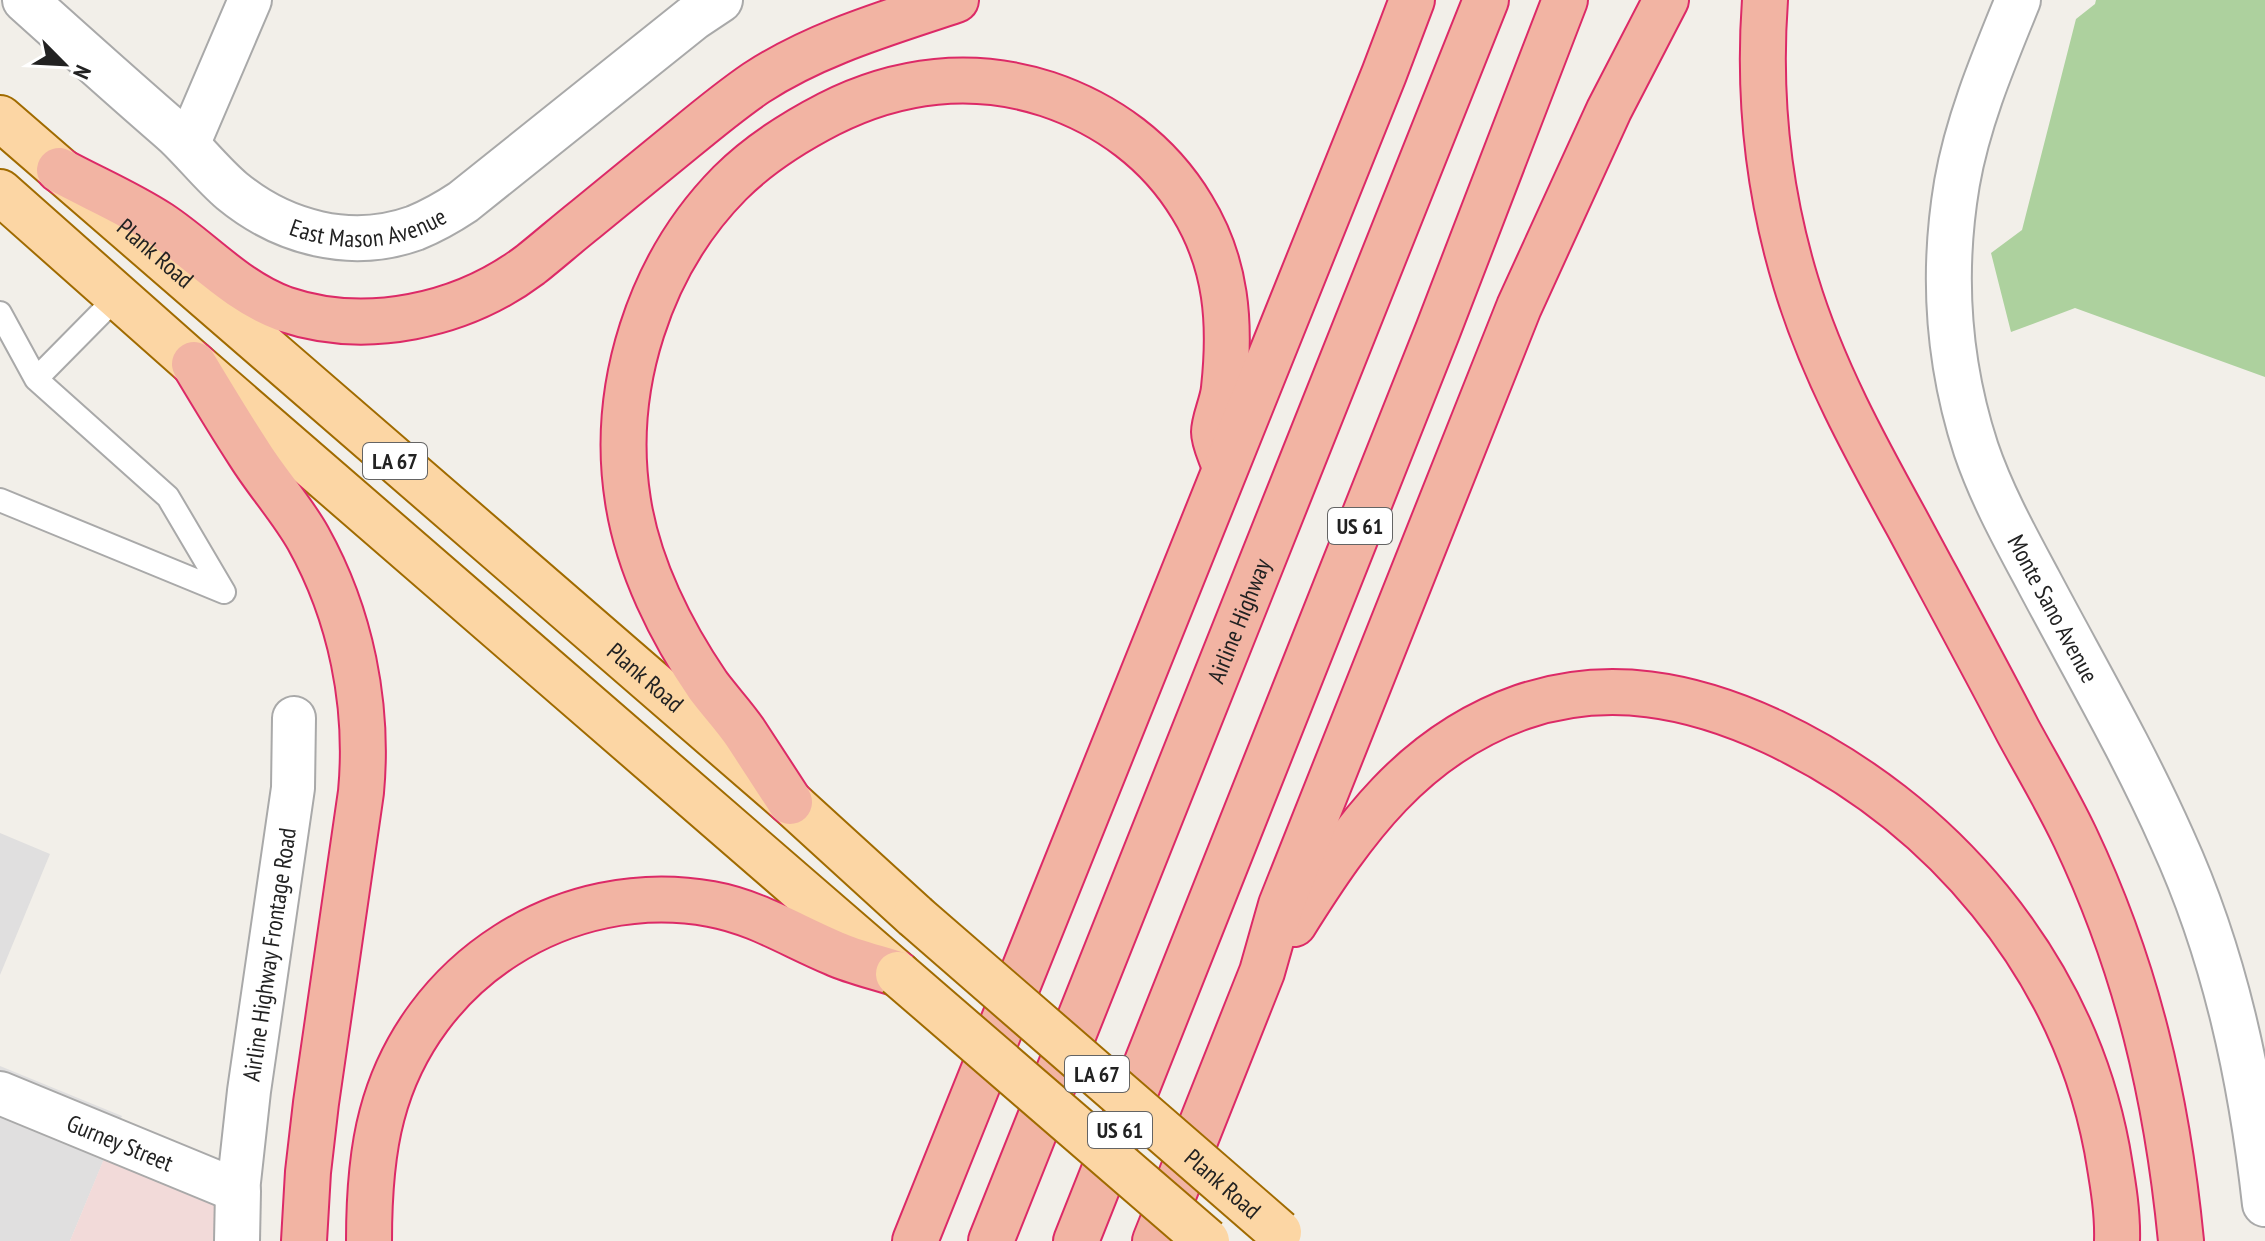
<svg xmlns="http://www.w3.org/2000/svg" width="2265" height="1241" viewBox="0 0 2265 1241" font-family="'PT Sans Narrow',sans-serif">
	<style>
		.residential { fill: #e0dfdf }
		.commercial { fill: #f2dad9 }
		.forest { fill: #add19e }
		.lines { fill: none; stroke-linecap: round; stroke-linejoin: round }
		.service-casing { stroke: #a9a9a9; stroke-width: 26 }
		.minor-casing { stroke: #a9a9a9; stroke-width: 46 }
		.tertiary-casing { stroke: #a9a9a9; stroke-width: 48 }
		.primary-casing { stroke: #a06b00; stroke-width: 48 }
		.trunk-casing { stroke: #dc2a67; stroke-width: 48 }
		.service { stroke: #fff; stroke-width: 22 }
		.minor { stroke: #fff; stroke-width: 42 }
		.tertiary { stroke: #fff; stroke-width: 44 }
		.primary { stroke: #fcd6a4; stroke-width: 44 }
		.trunk { stroke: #f2b4a3; stroke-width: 44 }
		.primary-bridge-casing { stroke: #a06b00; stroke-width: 48; stroke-linecap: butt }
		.primary-bridge { stroke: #fcd6a4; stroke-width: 44 }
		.labels { text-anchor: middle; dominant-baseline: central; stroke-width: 7; stroke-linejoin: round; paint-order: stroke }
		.shield { fill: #fff; stroke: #646464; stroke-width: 2 }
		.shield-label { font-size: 22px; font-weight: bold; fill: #222 }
		.street-label { font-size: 24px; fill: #222; stroke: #fff }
	</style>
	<rect width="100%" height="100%" fill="#f2efe9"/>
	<path class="residential" d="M 0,833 L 50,854 L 0,975 Z
		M 0,1066 L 122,1116 L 70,1241 L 0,1241 Z"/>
	<path class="commercial" d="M 106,1154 L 223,1203 L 226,1241 L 70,1241 Z"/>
	<path class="forest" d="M 2096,0 L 2265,0 L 2265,377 L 2075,308 L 2011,332 L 1991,253 L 2022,230 L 2076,19 L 2095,4 Z"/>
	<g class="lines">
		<defs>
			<path id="service" d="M 0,313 L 36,379 L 118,296
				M 0,500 L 224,592 L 168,497 L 36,379"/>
			<g id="minor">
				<path d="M 188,145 L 250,0"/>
				<path id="s1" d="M 0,1093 L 238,1191 L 249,1091 L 293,788 L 294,718"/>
			</g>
			<g id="tertiary">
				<path id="s2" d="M 25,0 C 75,45 125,90 176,134 C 195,152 212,174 232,191 C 283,233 351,251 415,228 C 432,221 448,212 463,202 L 693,18 L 720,0"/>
				<path id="s3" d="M 2018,0 C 1994,59 1968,120 1957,183 C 1942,272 1948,363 1976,449 C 1992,496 2016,539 2039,582 C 2084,667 2133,751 2172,839 C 2225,955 2251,1078 2265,1204"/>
				<path d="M 237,1241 L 238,1191"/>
			</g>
			<g id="primary">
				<path id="s4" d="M 0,118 L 790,802 L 915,916"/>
				<path d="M 0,192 L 194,364 L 898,974"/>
			</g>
			<g id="trunk">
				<path d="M 1765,0 C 1758,96 1768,191 1796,283 C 1822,369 1865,447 1908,525 C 1945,594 1982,662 2018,731 C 2037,766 2058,801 2075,837 C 2137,968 2167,1097 2181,1241"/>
				<path d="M 59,170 C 92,188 128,203 160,224 C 202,252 235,291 284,309 C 366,337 462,316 530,265 C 549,250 567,234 586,219 C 619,192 652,165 685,138 C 708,119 731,100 756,83 C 817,43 888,23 956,0"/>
				<path d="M 194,364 C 212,394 230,424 249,453 C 267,482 291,508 308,538 C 351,615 369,705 361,792 L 316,1103 L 308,1172 L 304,1241"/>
				<path d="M 790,802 C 775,779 760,756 745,733 C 734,717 720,702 708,686 C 671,632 638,566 628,501 C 610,388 649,265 730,183 C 758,155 794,132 829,114 C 898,79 973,70 1047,94 C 1107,114 1159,152 1192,207 C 1227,264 1231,323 1224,388 C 1223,402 1214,420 1214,432 C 1214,443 1222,457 1225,468"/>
				<path d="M 1294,924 C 1353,830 1413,745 1522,707 C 1608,678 1691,694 1773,732 C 1941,811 2072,964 2107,1149 C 2112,1179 2118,1210 2117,1241"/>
				<path d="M 369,1241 C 369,1199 371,1156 382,1115 C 420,970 565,878 711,904 C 756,912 793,936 834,953 C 854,962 877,967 898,974"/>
				<path d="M 915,1241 L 1384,74 L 1412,0"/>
				<path id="s5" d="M 991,1241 L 1486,0"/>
				<path d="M 1076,1241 L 1438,330 L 1565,0"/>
				<path d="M 1155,1241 L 1262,972 L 1281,905 L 1519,307 L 1609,110 L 1666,0"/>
			</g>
		</defs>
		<use href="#service" class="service-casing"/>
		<use href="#minor" class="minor-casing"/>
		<use href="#tertiary" class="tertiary-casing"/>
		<use href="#primary" class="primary-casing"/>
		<use href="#trunk" class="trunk-casing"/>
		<use href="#service" class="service"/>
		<use href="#minor" class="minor"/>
		<use href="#tertiary" class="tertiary"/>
		<use href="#primary" class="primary"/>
		<use href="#trunk" class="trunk"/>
		<defs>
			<g id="primary-bridge">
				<path id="s6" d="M 915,916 L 1279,1232"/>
				<path d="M 898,974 L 1207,1241"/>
			</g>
		</defs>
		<use href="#primary-bridge" class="primary-bridge-casing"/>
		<use href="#primary-bridge" class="primary-bridge"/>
	</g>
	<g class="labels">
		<g class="shield">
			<rect x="363" y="443" width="64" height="36" rx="6"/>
			<rect x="1328" y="508" width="64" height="36" rx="6"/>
			<rect x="1065" y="1056" width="64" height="36" rx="6"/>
			<rect x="1088" y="1112" width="64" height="36" rx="6"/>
		</g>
		<g class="shield-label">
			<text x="395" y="461">LA 67</text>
			<text x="1360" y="526">US 61</text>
			<text x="1097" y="1074">LA 67</text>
			<text x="1120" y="1130">US 61</text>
		</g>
		<g class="street-label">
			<text stroke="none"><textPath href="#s2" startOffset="430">East Mason Avenue</textPath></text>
			<text stroke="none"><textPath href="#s4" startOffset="206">Plank Road</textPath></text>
			<text stroke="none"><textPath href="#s3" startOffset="640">Monte Sano Avenue</textPath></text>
			<text stroke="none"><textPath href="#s5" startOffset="668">Airline Highway</textPath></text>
			<text stroke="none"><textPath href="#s4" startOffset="854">Plank Road</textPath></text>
			<text stroke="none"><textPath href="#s1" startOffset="496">Airline Highway Frontage Road</textPath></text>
			<text stroke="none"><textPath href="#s1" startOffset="130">Gurney Street</textPath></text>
			<text stroke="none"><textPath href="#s6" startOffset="408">Plank Road</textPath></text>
		</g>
	</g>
	<g transform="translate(64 64) rotate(114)" stroke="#ffffff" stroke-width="6" paint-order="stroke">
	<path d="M0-6L14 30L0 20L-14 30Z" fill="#222222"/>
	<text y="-12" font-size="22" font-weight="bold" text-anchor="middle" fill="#222222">N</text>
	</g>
</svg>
